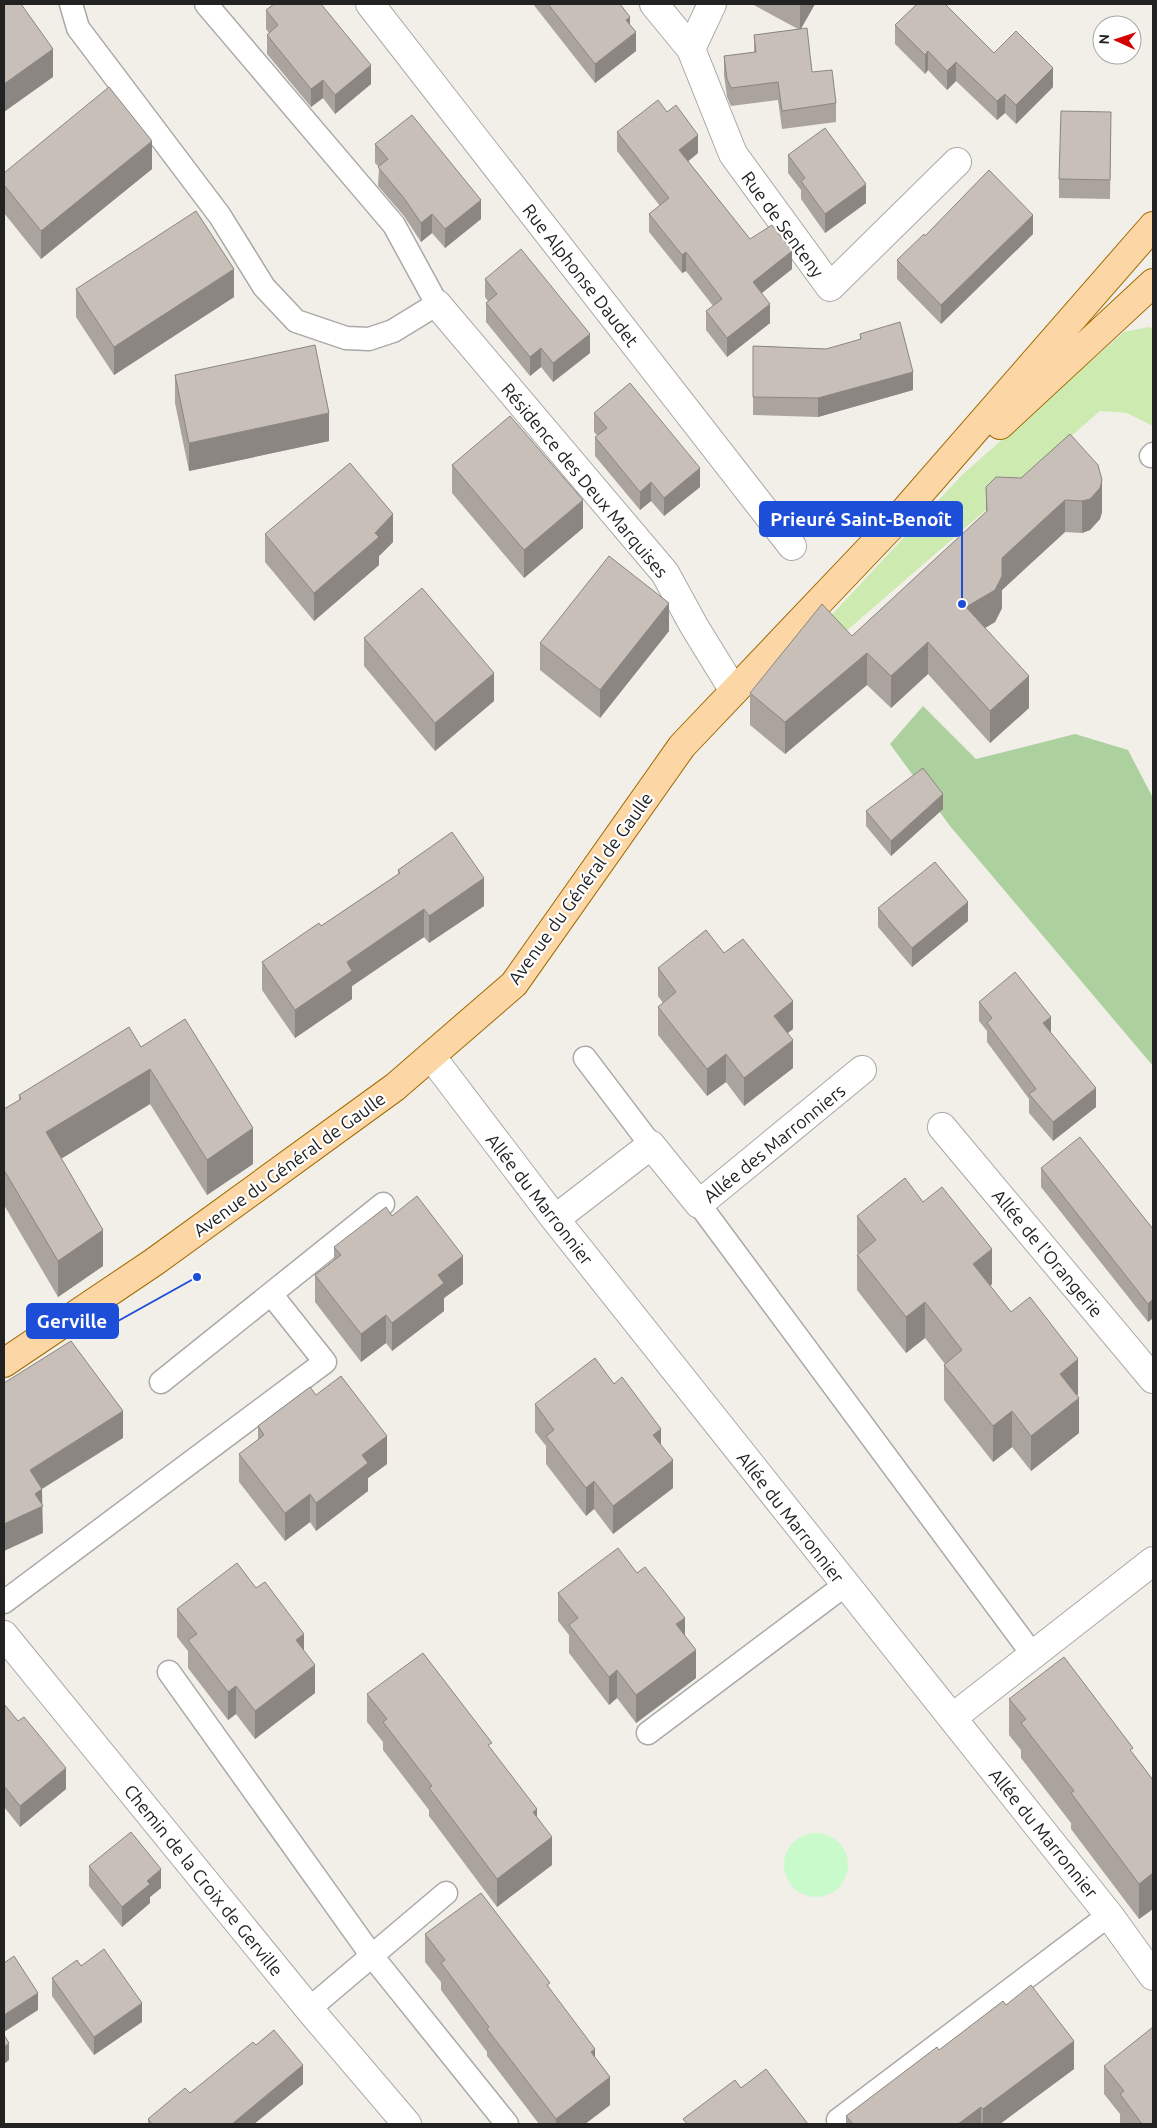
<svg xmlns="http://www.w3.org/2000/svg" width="1157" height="2128" viewBox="0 0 1157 2128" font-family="Ubuntu,sans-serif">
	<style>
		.grass { fill: #cdebb0 }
		.forest { fill: #add19e }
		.park { fill: #c8facc }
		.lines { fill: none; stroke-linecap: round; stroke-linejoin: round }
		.lane-casing { stroke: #a9a9a9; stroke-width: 25 }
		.street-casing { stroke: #a9a9a9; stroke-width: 30 }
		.primary-casing { stroke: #a06b00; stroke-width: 30 }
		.lane { stroke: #fff; stroke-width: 22 }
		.street { stroke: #fff; stroke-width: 28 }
		.primary { stroke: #fcd6a4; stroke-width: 28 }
		.wall { fill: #aba49e }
		.shaded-wall { fill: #8b8681 }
		.building { fill: #c7bfb8; stroke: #8b8681 }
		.labels { text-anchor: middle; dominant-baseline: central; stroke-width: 4.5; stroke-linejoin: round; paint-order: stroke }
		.street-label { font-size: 18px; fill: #222; stroke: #fff }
		.leader { fill: none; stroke: #1d4ed8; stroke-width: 2 }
		.callout-dot { fill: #1d4ed8; stroke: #fff; stroke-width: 2 }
		.callout { fill: #1d4ed8; stroke: #1d4ed8; stroke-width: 2 }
		.callout-label { font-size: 19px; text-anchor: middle; font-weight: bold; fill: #fff }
	</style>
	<rect width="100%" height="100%" fill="#f2efe9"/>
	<path class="grass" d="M 1149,327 L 1153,328 L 1153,426 L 1127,413 L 1100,411 L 843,634 L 825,622 L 963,474 L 1124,332 Z"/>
	<path class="forest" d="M 923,706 L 976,759 L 1075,734 L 1128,750 L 1153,798 L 1153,1066 L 950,826 L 890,744 Z"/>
	<path class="park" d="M784 1865a32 32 0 1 1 64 0a32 32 0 1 1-64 0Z"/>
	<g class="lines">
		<defs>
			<path id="lane" d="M 71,4 L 78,28 L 220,216 L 264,287 L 296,321 L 346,338 L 369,339 L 393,331 L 437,304 L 394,225 L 206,4
				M 1151,456 L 1153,454
				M 585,1058 L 651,1145
				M 699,1204 L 1033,1655
				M 161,1382 L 383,1204
				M 4,1602 L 325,1362 L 271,1294
				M 169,1672 L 372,1956 L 507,2124
				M 648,1733 L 845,1585
				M 309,2009 L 446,1893
				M 838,2120 L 1109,1915"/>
			<path id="street" d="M 370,4 L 792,546
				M 654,4 L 691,49 L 733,154 L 830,287 L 957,162
				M 691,49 L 712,4
				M 437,304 L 665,573 L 694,626 L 734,691
				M 431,1056 L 555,1219 L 1109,1915 L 1153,1976
				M 942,1127 L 1153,1379
				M 555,1219 L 651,1145 L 699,1204 L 862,1070
				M 4,1635 L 309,2009 L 407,2124
				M 952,1718 L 1153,1561"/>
			<path id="primary" d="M 1000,425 L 1153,283
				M 4,1363 L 154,1262 L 395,1087 L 514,984 L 682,746 L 894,523 L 1153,226"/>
		</defs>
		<use href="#lane" class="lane-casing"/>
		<use href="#street" class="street-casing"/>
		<use href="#primary" class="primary-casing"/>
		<use href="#lane" class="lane"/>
		<use href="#street" class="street"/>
		<use href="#primary" class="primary"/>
	</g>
	<path class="wall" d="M 533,4 L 620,4 L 630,25 L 636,51 L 595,83 Z
		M 752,4 L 815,4 L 801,29 L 812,72 L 836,103 L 836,122 L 782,129 L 778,100 L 731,106 L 727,97 L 724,75 L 724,56 L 754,52 L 754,35 L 798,29 Z
		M 266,10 L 371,84 L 335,114 L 323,98 L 311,107 L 267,54 L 267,35 L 269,33 L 266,29 Z
		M 895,25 L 994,53 L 1053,87 L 1016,124 L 1005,113 L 997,120 L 956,81 L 947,90 L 928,70 L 925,74 L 895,44 Z
		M 1111,130 L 1110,199 L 1059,198 L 1059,179 Z
		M 617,132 L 698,153 L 688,161 L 750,239 L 792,269 L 762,293 L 770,323 L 727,357 L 706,330 L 706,311 L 713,306 L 686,271 L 682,273 L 649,232 L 649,214 L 660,206 L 617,151 Z
		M 375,144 L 481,219 L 445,248 L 432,233 L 421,242 L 404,216 L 378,186 L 379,167 L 375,163 Z
		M 788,155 L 866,203 L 825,233 L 801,199 L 801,190 L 788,173 Z
		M 152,169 L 41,259 L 4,213 L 4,173 Z
		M 1033,234 L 941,324 L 897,279 L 897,260 L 925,236 Z
		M 485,279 L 590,353 L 553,382 L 541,367 L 530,376 L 486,322 L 486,303 L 488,301 L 485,297 Z
		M 76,289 L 234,297 L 114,375 L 76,317 Z
		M 860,334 L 913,390 L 818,417 L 753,415 L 753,346 L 826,349 L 860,340 Z
		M 175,375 L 329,441 L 189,471 L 175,403 Z
		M 594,413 L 700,487 L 664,516 L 651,501 L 640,510 L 595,456 L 595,437 L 598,436 L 594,432 Z
		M 1070,434 L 1102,512 L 1100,519 L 1090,530 L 1082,533 L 1065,532 L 1002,590 L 1002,608 L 995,622 L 985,628 L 1029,708 L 990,743 L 928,674 L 891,708 L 867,685 L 785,754 L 750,725 L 750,693 L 852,636 L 986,512 L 986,487 L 1021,478 Z
		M 452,465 L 583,528 L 524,578 L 452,493 Z
		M 265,534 L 393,542 L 379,556 L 379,565 L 314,621 L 265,562 Z
		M 669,631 L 600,718 L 540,670 L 540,643 Z
		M 364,638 L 494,701 L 435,751 L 364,666 Z
		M 943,809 L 891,856 L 866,826 L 866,811 Z
		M 398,870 L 484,906 L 429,943 L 424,937 L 352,986 L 352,999 L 295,1038 L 262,990 L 262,962 L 321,926 L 398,874 Z
		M 878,908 L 968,921 L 912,967 L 878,927 Z
		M 724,953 L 793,1029 L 788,1033 L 793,1068 L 744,1106 L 726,1082 L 707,1096 L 658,1035 L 658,1007 L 663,1003 L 658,996 L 658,968 Z
		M 979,1002 L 1051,1034 L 1096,1107 L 1053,1141 L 1029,1113 L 1029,1099 L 987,1042 L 987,1031 L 979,1021 Z
		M 141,1047 L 253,1164 L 207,1195 L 150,1104 L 61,1159 L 103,1266 L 58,1297 L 4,1205 L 4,1109 L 19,1100 L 19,1095 Z
		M 1041,1168 L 1153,1229 L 1153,1318 L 1148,1322 L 1041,1187 Z
		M 392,1216 L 463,1284 L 444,1298 L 444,1311 L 392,1351 L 386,1343 L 361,1362 L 315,1302 L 315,1275 L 334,1260 L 334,1247 Z
		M 857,1216 L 992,1284 L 990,1286 L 1078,1394 L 1077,1396 L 1079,1433 L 1031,1471 L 1012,1447 L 993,1462 L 944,1400 L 944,1365 L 945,1364 L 925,1338 L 906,1353 L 857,1290 L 857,1255 L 858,1254 L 857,1252 Z
		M 316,1395 L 387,1464 L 368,1478 L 368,1491 L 316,1531 L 310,1522 L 285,1541 L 239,1482 L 239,1454 L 258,1440 L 258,1426 Z
		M 535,1404 L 661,1445 L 673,1488 L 613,1534 L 594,1509 L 586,1516 L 546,1464 L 546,1446 L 535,1432 Z
		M 558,1593 L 685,1635 L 696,1678 L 636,1723 L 617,1698 L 609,1705 L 569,1653 L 569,1635 L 558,1621 Z
		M 177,1609 L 304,1651 L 315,1693 L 255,1739 L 236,1714 L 228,1720 L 188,1668 L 188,1651 L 177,1637 Z
		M 367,1694 L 492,1750 L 537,1817 L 552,1865 L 497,1907 L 429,1816 L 429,1810 L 383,1750 L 383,1742 L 367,1722 Z
		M 1009,1699 L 1133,1753 L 1153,1780 L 1153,1909 L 1139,1919 L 1071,1829 L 1071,1823 L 1021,1758 L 1021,1750 L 1009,1735 Z
		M 4,1704 L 66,1789 L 20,1827 L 4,1807 Z
		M 89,1866 L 161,1888 L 150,1897 L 150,1903 L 122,1927 L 89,1886 Z
		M 425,1934 L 550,1989 L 595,2057 L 610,2105 L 585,2124 L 539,2124 L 487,2056 L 487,2052 L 441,1990 L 441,1982 L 425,1962 Z
		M 81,1966 L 142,2022 L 94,2055 L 52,1996 L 52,1978 Z
		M 1006,2005 L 1074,2069 L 1000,2124 L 846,2124 L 846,2116 L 939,2050 Z
		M 256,2045 L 303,2084 L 254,2124 L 148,2124 L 148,2119 L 190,2093 Z
		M 1104,2066 L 1153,2124 L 1121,2124 L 1120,2122 L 1120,2114 L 1104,2094 Z"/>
	<path class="shaded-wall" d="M 801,4 L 815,4 L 800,30 L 800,6 Z
		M 630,17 L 630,36 L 626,20 Z
		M 636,32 L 636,51 L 595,83 L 595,64 Z
		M 53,49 L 53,77 L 4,112 L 4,84 Z
		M 928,51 L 928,70 L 925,74 L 925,55 Z
		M 956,62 L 956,81 L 947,90 L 947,71 Z
		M 371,65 L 371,84 L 335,114 L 335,95 Z
		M 1053,68 L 1053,87 L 1016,124 L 1016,105 Z
		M 323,80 L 323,98 L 311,107 L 311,89 Z
		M 1005,94 L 1005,113 L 997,120 L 997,101 Z
		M 698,135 L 698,153 L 679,169 L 679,150 Z
		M 152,141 L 152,169 L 41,259 L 41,231 Z
		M 866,184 L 866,203 L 825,233 L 825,214 Z
		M 481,200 L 481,219 L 445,248 L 445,229 Z
		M 432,214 L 432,233 L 421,242 L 421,223 Z
		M 1033,215 L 1033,234 L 941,324 L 941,305 Z
		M 792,251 L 792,269 L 753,300 L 753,282 Z
		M 686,252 L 686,271 L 682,273 L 682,255 Z
		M 234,269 L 234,297 L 114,375 L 114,347 Z
		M 770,304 L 770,323 L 727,357 L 727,338 Z
		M 590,334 L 590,353 L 553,382 L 553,363 Z
		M 541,348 L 541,367 L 530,376 L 530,357 Z
		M 913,372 L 913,390 L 818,417 L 818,398 Z
		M 329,413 L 329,441 L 189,471 L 189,443 Z
		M 700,468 L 700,487 L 664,516 L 664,498 Z
		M 1102,480 L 1102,512 L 1100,519 L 1090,530 L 1082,533 L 1082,501 Z
		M 651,482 L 651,501 L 640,510 L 640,492 Z
		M 583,500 L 583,528 L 524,578 L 524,550 Z
		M 1065,500 L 1065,532 L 1002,590 L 1002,608 L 995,622 L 966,639 L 966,607 L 1002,558 Z
		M 393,514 L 393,542 L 379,556 L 379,565 L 314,621 L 314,593 Z
		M 669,603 L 669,631 L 600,718 L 600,690 Z
		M 928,642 L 928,674 L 891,708 L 891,676 Z
		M 867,653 L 867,685 L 785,754 L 785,722 Z
		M 494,673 L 494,701 L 435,751 L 435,723 Z
		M 1029,676 L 1029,708 L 990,743 L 990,711 Z
		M 943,794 L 943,809 L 891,856 L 891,841 Z
		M 484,878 L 484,906 L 429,943 L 429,916 Z
		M 968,902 L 968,921 L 912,967 L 912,948 Z
		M 424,909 L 424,937 L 352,986 L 352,999 L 295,1038 L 295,1010 L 347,962 Z
		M 793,1001 L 793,1029 L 774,1044 L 774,1016 Z
		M 1051,1017 L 1051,1036 L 1043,1023 Z
		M 793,1040 L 793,1068 L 744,1106 L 744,1078 Z
		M 726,1054 L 726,1082 L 707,1096 L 707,1069 Z
		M 150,1069 L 150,1104 L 46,1168 L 46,1132 Z
		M 1096,1088 L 1096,1107 L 1053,1141 L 1053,1122 Z
		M 253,1128 L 253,1164 L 207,1195 L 207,1160 Z
		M 103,1230 L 103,1266 L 58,1297 L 58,1261 Z
		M 992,1249 L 992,1284 L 973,1299 L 973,1264 Z
		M 463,1256 L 463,1284 L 444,1298 L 444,1311 L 392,1351 L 392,1323 L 438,1275 Z
		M 1153,1299 L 1153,1318 L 1148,1322 L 1148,1304 Z
		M 925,1302 L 925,1338 L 906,1353 L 906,1317 Z
		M 386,1315 L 386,1343 L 361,1362 L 361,1334 Z
		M 1078,1359 L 1078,1394 L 1060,1409 L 1060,1374 Z
		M 1079,1398 L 1079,1433 L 1031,1471 L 1031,1436 Z
		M 123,1411 L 123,1438 L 42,1489 L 43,1533 L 4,1551 L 4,1524 L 30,1470 Z
		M 1012,1411 L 1012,1447 L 993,1462 L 993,1426 Z
		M 661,1429 L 661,1457 L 653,1435 Z
		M 387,1436 L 387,1464 L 368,1478 L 368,1491 L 316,1531 L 316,1503 L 362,1455 Z
		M 673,1460 L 673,1488 L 613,1534 L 613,1506 Z
		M 594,1481 L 594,1509 L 586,1516 L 586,1488 Z
		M 310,1494 L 310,1522 L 285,1541 L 285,1513 Z
		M 685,1618 L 685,1646 L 676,1624 Z
		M 304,1634 L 304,1662 L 296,1640 Z
		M 696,1650 L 696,1678 L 636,1723 L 636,1695 Z
		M 315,1665 L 315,1693 L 255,1739 L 255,1711 Z
		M 617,1670 L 617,1698 L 609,1705 L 609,1677 Z
		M 236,1686 L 236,1714 L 228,1720 L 228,1692 Z
		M 66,1768 L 66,1789 L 20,1827 L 20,1806 Z
		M 537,1809 L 537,1837 L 533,1812 Z
		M 552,1837 L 552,1865 L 497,1907 L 497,1879 Z
		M 161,1869 L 161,1888 L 150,1897 L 150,1903 L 122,1927 L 122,1907 L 147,1881 Z
		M 1153,1873 L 1153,1909 L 1139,1919 L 1139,1884 Z
		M 38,1993 L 38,2010 L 4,2032 L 4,2015 Z
		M 142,2003 L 142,2022 L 94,2055 L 94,2037 Z
		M 1074,2041 L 1074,2069 L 1000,2124 L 983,2124 L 983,2109 Z
		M 9,2043 L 9,2060 L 4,2064 L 4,2047 Z
		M 595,2049 L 595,2077 L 591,2052 Z
		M 303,2065 L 303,2084 L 254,2124 L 232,2124 Z
		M 610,2077 L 610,2105 L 585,2124 L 556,2124 L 556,2119 Z
		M 981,2107 L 981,2124 L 958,2124 Z"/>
	<path class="building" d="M 4,4 L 21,4 L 53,49 L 4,84 Z
		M 274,4 L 321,4 L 371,65 L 335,95 L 323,80 L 311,89 L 267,35 L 278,25 L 266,10 Z
		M 548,4 L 620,4 L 630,17 L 626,20 L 636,32 L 595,64 Z
		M 917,4 L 945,4 L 994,53 L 1016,31 L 1053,68 L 1016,105 L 1005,94 L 997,101 L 956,62 L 947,71 L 928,51 L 925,55 L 895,25 Z
		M 807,28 L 812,72 L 832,70 L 836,103 L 782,111 L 778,82 L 731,88 L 727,79 L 724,56 L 756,52 L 754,35 Z
		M 109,87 L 152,141 L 41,231 L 4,185 L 4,173 Z
		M 658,100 L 667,112 L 676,105 L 698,135 L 679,150 L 750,239 L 772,225 L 792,251 L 753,282 L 770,304 L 727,338 L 706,311 L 722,299 L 686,252 L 682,255 L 649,214 L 669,198 L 617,132 Z
		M 1061,111 L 1111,112 L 1110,180 L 1059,179 Z
		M 412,115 L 481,200 L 445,229 L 432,214 L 421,223 L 404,198 L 378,167 L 388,159 L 375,144 Z
		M 825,128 L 866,184 L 825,214 L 801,181 L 805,178 L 788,155 Z
		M 989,170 L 1033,215 L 941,305 L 897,260 L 924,234 L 925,236 Z
		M 196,211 L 234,269 L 114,347 L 76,289 Z
		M 521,249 L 590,334 L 553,363 L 541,348 L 530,357 L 486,303 L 497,294 L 485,279 Z
		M 900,322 L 913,372 L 818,398 L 753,397 L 753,346 L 826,349 L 861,339 L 860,334 Z
		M 315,345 L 329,413 L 189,443 L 175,375 Z
		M 630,383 L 700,468 L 664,498 L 651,482 L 640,492 L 595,437 L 607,428 L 594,413 Z
		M 510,416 L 583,500 L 524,550 L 452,465 Z
		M 1070,434 L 1098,465 L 1102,480 L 1100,488 L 1090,499 L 1082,501 L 1065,500 L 1002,558 L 1002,576 L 995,590 L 966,607 L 1029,676 L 990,711 L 928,642 L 891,676 L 867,653 L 785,722 L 750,693 L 822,604 L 852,636 L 987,511 L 986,487 L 996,477 L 1021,478 Z
		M 350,463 L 393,514 L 375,533 L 379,537 L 314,593 L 265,534 Z
		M 609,556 L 669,603 L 600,690 L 540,643 Z
		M 422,588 L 494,673 L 435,723 L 364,638 Z
		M 923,768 L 943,794 L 891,841 L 866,811 Z
		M 452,832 L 484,878 L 429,916 L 424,909 L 347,962 L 352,971 L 295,1010 L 262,962 L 319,923 L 321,926 L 400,873 L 398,870 Z
		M 935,862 L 968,902 L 912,948 L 878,908 Z
		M 706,930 L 724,953 L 743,939 L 793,1001 L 774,1016 L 793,1040 L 744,1078 L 726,1054 L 707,1069 L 658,1007 L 676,992 L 658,968 Z
		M 1015,972 L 1051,1017 L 1043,1023 L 1096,1088 L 1053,1122 L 1029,1094 L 1036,1089 L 987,1023 L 992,1018 L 979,1002 Z
		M 185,1019 L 253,1128 L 207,1160 L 150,1069 L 46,1132 L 103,1230 L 58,1261 L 4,1170 L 4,1109 L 21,1099 L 19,1095 L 129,1027 L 141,1047 Z
		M 1080,1137 L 1153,1229 L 1153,1299 L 1148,1304 L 1041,1168 Z
		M 905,1178 L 923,1202 L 942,1187 L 992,1249 L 973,1264 L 1011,1312 L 1030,1297 L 1078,1359 L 1060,1374 L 1079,1398 L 1031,1436 L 1012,1411 L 993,1426 L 944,1365 L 962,1350 L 925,1302 L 906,1317 L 857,1255 L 876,1240 L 857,1216 Z
		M 417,1196 L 463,1256 L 438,1275 L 444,1283 L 392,1323 L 386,1315 L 361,1334 L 315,1275 L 341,1255 L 334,1247 L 386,1207 L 392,1216 Z
		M 71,1341 L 123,1411 L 30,1470 L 42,1489 L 35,1494 L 43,1506 L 4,1524 L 4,1383 Z
		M 595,1358 L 614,1384 L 622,1377 L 661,1429 L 653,1435 L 673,1460 L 613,1506 L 594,1481 L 586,1488 L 546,1436 L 554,1430 L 535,1404 Z
		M 341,1376 L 387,1436 L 362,1455 L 368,1463 L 316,1503 L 310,1494 L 285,1513 L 239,1454 L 264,1435 L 258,1426 L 310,1387 L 316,1395 Z
		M 618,1548 L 637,1573 L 645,1567 L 685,1618 L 676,1624 L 696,1650 L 636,1695 L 617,1670 L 609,1677 L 569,1625 L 578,1618 L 558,1593 Z
		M 237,1563 L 256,1588 L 265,1582 L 304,1634 L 296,1640 L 315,1665 L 255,1711 L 236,1686 L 228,1692 L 188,1640 L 197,1634 L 177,1609 Z
		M 423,1653 L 492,1743 L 488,1745 L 537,1809 L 533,1812 L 552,1837 L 497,1879 L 429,1788 L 432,1786 L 383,1722 L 387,1719 L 367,1694 Z
		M 1064,1657 L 1133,1748 L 1130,1750 L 1153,1780 L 1153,1873 L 1139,1884 L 1071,1793 L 1074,1791 L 1021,1723 L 1026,1719 L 1009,1699 Z
		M 4,1704 L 18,1721 L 24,1717 L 66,1768 L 20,1806 L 4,1786 Z
		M 131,1832 L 161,1869 L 147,1881 L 150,1884 L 122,1907 L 89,1866 Z
		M 481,1893 L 550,1983 L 547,1985 L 595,2049 L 591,2052 L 610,2077 L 556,2119 L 487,2029 L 489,2027 L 441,1963 L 445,1960 L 425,1934 Z
		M 104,1949 L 142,2003 L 94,2037 L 52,1978 L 77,1960 L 81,1966 Z
		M 14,1956 L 38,1993 L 4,2015 L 4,1963 Z
		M 1031,1985 L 1074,2041 L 983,2109 L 981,2107 L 958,2124 L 853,2124 L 846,2116 L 937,2047 L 939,2050 L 1003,2001 L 1006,2005 Z
		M 1153,2027 L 1153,2124 L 1142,2124 L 1120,2094 L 1124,2091 L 1104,2066 Z
		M 274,2030 L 303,2065 L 232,2124 L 152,2124 L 148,2119 L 185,2088 L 190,2093 L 253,2042 L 256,2045 Z
		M 4,2035 L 9,2043 L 4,2047 Z
		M 766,2069 L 808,2124 L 687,2124 L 683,2119 L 735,2080 L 741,2088 Z"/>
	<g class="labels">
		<g class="street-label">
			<text transform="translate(783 224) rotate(54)">Rue de Senteny</text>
			<text transform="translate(581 275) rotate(52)">Rue Alphonse Daudet</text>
			<text transform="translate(585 480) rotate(50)">Résidence des Deux Marquises</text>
			<text transform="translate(580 888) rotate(-54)">Avenue du Général de Gaulle</text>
			<text transform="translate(774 1143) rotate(-39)">Allée des Marronniers</text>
			<text transform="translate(289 1164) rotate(-36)">Avenue du Général de Gaulle</text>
			<text transform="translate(540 1199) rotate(52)">Allée du Marronnier</text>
			<text transform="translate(1048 1253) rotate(50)">Allée de l'Orangerie</text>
			<text transform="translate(791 1517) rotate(52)">Allée du Marronnier</text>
			<text transform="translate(1044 1833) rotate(51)">Allée du Marronnier</text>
			<text transform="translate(204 1880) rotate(51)">Chemin de la Croix de Gerville</text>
		</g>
	</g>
	<path class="leader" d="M962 604L962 519M197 1277L118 1321"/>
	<g class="callout-dot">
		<circle cx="962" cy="604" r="5"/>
		<circle cx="197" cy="1277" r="5"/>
	</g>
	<g class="callout">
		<rect x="760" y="502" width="202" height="34" rx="5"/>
		<rect x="27" y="1304" width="91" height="34" rx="5"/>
	</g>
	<g class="callout-label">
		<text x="861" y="526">Prieuré Saint-Benoît</text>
		<text x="72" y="1328">Gerville</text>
	</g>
	<rect width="1157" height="2128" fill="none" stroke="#222222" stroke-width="10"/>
	<g transform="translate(1117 40) rotate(273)"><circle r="24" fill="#ffffff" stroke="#a7a7a7"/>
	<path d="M0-4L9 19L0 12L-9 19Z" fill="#d40000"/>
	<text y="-8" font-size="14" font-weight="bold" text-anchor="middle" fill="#222222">N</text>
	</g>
</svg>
